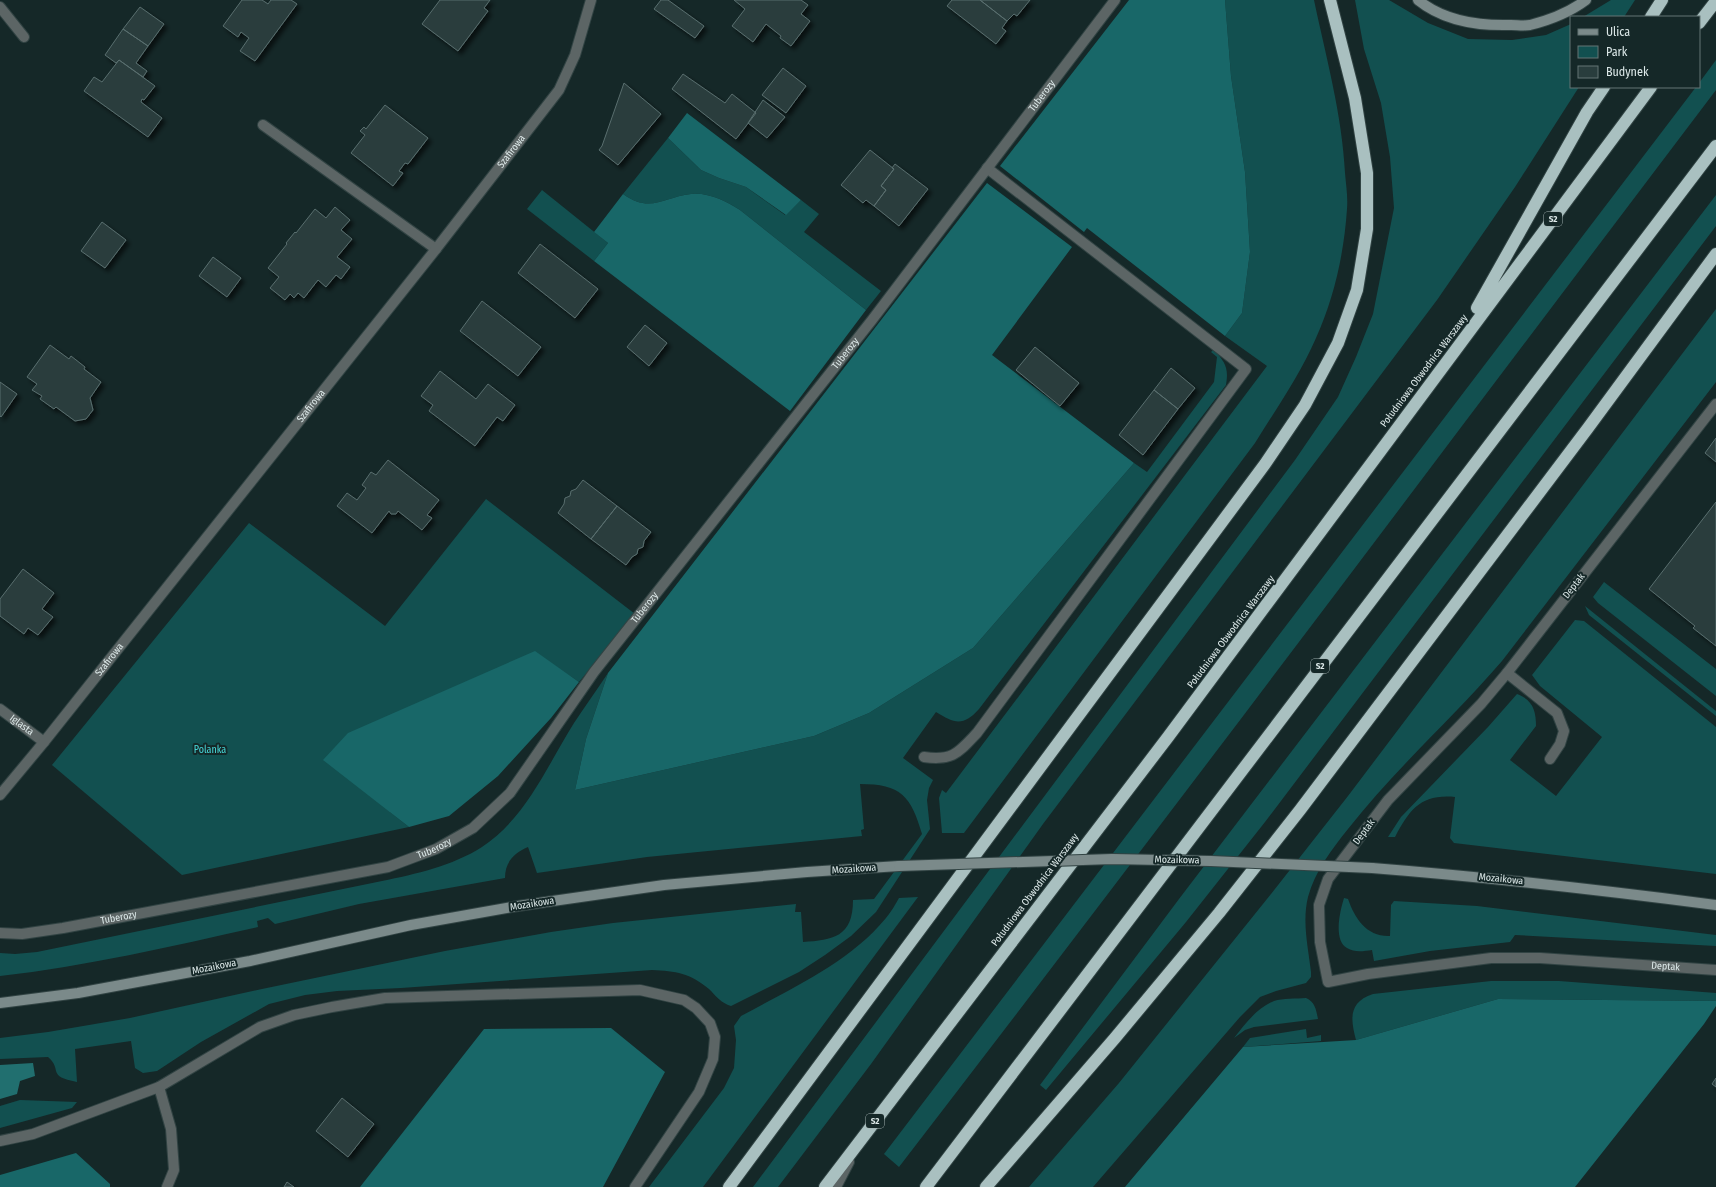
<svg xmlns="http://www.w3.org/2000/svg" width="1716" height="1187" viewBox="0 0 1716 1187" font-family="'Fira Sans Condensed',sans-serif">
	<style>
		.green { fill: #125050 }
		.forest { fill: #186768 }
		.water { fill: #216f6f }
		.building { fill: #293d3d; stroke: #596e6e; filter: url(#shadow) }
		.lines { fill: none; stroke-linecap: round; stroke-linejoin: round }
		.lane-casing { stroke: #314343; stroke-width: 12 }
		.street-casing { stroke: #314343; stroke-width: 12 }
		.secondary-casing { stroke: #314343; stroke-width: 12 }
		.highway-casing { stroke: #314343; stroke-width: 14 }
		.lane { stroke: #5c6565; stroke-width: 10 }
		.street { stroke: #5c6565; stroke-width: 10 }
		.secondary { stroke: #7b8a8a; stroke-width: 10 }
		.highway { stroke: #a9c0c0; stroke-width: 12 }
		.secondary-bridge-casing { stroke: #314343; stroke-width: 12; stroke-linecap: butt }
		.secondary-bridge { stroke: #7b8a8a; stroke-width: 10 }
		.labels { text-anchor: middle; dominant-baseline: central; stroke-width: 4; stroke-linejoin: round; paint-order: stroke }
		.shield { fill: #152828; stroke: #a1afaf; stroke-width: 1 }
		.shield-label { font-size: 9px; font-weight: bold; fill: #dde9e9 }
		.street-label { font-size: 10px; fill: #dde9e9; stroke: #152828 }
		.park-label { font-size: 10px; fill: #47d9da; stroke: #152828 }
	</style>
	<defs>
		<filter id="shadow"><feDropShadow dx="3.5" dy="3.5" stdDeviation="2" flood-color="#0009"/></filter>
	</defs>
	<rect width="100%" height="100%" fill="#152828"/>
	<path class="green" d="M 1225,0 L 1314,0 C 1326,57 1342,114 1345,173 C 1346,185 1348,197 1347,209 C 1344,254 1334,298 1316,338 C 1300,375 1276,409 1255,443 L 964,833 L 942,833 L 939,798 L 942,790 L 946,793 L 1267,366 L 1225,336 L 1242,313 L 1250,252 L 1245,172 L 1231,76 Z
		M 1355,0 L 1389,0 L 1428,23 L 1468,39 L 1512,40 L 1546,35 L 1571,24 L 1571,87 L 1579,87 L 1515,187 L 1437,300 L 1043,824 L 871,1064 L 778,1187 L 753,1187 L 1295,460 L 1338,397 L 1356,357 L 1373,314 L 1394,208 L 1390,157 L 1381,103 L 1364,49 Z
		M 1611,0 L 1635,0 L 1624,17 L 1583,17 Z
		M 1716,60 L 1716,90 C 1444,449 1174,810 899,1167 L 884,1154 L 1696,87 L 1699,87 L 1699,83 Z
		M 668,138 L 701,170 L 719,178 L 746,187 L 785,215 L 801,200 L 819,214 L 804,232 L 881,291 L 866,310 L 740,210 C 726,201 708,192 691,194 C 663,197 651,214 623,194 Z
		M 542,190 L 608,243 L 594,261 L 527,209 Z
		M 1716,195 L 1716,226 L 1265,822 L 1186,922 L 1046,1090 L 1040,1085 L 1179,899 Z
		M 1716,309 L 1716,382 L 1502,661 C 1452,719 1395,769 1348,829 C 1332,849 1315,871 1308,897 C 1302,922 1308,946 1311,972 L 1311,977 L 1306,983 L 1276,991 L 1260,997 L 1240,1017 L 1093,1187 L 1029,1187 L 1119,1083 L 1271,894 L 1348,796 Z
		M 1214,349 C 1225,363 1229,367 1226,385 L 979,709 C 963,727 954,723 936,712 L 903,758 L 933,780 L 929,788 L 927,800 L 930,829 L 876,912 L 851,936 L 825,955 L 799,972 L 731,1006 C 721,1003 716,996 709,989 C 690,973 676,971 652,970 L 401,988 L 337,991 L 305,995 L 269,1004 L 201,1042 L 157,1071 L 143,1073 L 135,1068 L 131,1041 L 75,1049 L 77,1082 C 46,1076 63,1070 48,1057 L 0,1059 L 0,1038 L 48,1032 L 130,1018 L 262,989 L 445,951 L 551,932 L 613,923 L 796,904 L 795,912 L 801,912 L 803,942 C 833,940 853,937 853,900 L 874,899 L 922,834 C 911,796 901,784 860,784 L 864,829 L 861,830 L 862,836 L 647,857 L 537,873 L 528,847 C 514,853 505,862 505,878 L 359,904 L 275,924 L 268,918 L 257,921 L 258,927 C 173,946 87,966 0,976 L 0,953 L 15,954 L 37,952 L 382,881 C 416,874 452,866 482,847 C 526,818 547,766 574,723 C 585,706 597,690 608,673 L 586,739 L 575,790 L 814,736 L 869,713 L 973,648 L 1134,463 L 1147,472 L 1214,382 L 1217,357 L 1211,352 Z
		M 486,499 L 635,614 L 579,682 L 535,652 L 390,812 L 409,827 L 182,875 L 52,765 L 249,523 L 385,626 Z
		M 1604,582 L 1716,669 L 1716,696 L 1598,603 L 1593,597 Z
		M 1585,606 L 1716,711 L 1716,716 L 1589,615 Z
		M 1575,620 L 1584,621 L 1716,727 L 1716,874 L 1454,843 L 1450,838 L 1455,797 C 1421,794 1410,809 1395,837 L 1388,837 L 1401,817 L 1488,727 L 1517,694 C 1533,700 1536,711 1536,726 L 1510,760 L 1556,796 L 1602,737 L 1540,686 L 1532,675 Z
		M 918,897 L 703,1187 L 649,1187 L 724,1088 L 734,1068 L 736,1040 L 734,1026 L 741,1016 C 792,988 849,963 886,918 C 891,912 895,905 899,898 Z
		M 1344,898 L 1348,899 C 1355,919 1367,937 1390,936 L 1391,905 L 1394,901 L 1477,906 L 1716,935 L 1716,946 L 1515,935 L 1510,942 L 1430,951 L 1374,961 L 1372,950 C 1364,951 1355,953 1347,948 C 1333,940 1340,911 1344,898 Z
		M 1491,981 L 1559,981 L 1716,993 L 1716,1001 L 1498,999 L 1356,1040 C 1350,1018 1349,1002 1373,994 Z
		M 1306,998 C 1315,1002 1316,1009 1318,1019 L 1254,1027 L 1245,1030 L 1234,1038 C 1245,1024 1257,1008 1274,1001 C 1283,998 1296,999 1306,998 Z
		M 1306,1029 L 1307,1038 L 1321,1035 L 1321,1041 L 1243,1047 L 1250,1038 Z
		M 20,1100 L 77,1102 L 72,1108 L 0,1128 L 0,1106 Z"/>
	<path class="forest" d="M 1129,0 L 1225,0 L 1231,76 L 1245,172 L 1250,252 L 1242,313 L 1225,336 L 1087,228 L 1084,232 L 1000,166 Z
		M 687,113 L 801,200 L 786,215 L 746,187 L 719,178 L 701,170 L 668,138 Z
		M 987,183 L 1072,247 L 992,355 L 1134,463 L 973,648 L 869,713 L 814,736 L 575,790 L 586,739 L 608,673 Z
		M 623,194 C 651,214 663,197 691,194 C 708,192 726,201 740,210 L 866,310 L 790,411 L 594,261 L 608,243 L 594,232 Z
		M 535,651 L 579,682 L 551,718 L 498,776 L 449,816 L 409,827 L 323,760 L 348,733 Z
		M 1498,999 L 1716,1001 L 1716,1006 L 1704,1024 L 1575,1187 L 1125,1187 L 1243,1047 L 1356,1040 Z
		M 611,1028 L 665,1072 L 603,1187 L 360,1187 L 484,1029 Z
		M 76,1153 L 110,1184 L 110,1187 L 0,1187 L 0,1175 Z"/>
	<path class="water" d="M 33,1063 L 35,1076 L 20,1081 L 17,1094 L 0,1099 L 0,1065 Z"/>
	<path class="building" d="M 242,0 L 262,0 L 268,4 L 271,0 L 291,0 L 297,4 L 255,61 L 240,51 L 249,38 L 241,32 L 238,37 L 223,26 Z
		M 440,0 L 490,0 L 484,8 L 488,11 L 458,51 L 422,24 Z
		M 661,0 L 668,0 L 704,26 L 695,38 L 654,9 Z
		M 734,0 L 801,0 L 808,5 L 801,14 L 810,21 L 791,46 L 780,38 L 781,36 L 766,24 L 753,42 L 732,26 L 745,9 Z
		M 952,0 L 980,0 L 1007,21 L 1002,28 L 1006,31 L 996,44 L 947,6 Z
		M 980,0 L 1030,0 L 1017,16 L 1014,14 L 1007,21 Z
		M 140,7 L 164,24 L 148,46 L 123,29 Z
		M 123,29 L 148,46 L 136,63 L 147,71 L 143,77 L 119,60 L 116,63 L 105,55 Z
		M 119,60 L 155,86 L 144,100 L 142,99 L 141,102 L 162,118 L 148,137 L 84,91 L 94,77 L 102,82 Z
		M 783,68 L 806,86 L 786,113 L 762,95 Z
		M 683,74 L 725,103 L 732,94 L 756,113 L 736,139 L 672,89 Z
		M 624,83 L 661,114 L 618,165 L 599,150 L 602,146 Z
		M 763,100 L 785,117 L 767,138 L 748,123 Z
		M 385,105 L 428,138 L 408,164 L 405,163 L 399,171 L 403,173 L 393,186 L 351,153 L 365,135 L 360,131 L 364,127 L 366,129 Z
		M 870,150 L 894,169 L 881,186 L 886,190 L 874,206 L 866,200 L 863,203 L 841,185 Z
		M 895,164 L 928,189 L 899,226 L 874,206 L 886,190 L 881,186 L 894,169 L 892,168 Z
		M 335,207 L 350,220 L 341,230 L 352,239 L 337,257 L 350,267 L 341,279 L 336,275 L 326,287 L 318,280 L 304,298 L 298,293 L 294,298 L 290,294 L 285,300 L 270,288 L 279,277 L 268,268 L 287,244 L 286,243 L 295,232 L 296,233 L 315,209 L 326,218 Z
		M 102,222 L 126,240 L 105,268 L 81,251 Z
		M 540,244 L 598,289 L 575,318 L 518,273 Z
		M 213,257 L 241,278 L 227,297 L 199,276 Z
		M 482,301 L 541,347 L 518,376 L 460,331 Z
		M 645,325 L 667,343 L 649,366 L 627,347 Z
		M 50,345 L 69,359 L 71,356 L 85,367 L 84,369 L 101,382 L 90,398 L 93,410 L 86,419 L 75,421 L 56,407 L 54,409 L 40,399 L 42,396 L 32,390 L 37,384 L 27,377 Z
		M 1035,347 L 1079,383 L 1060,406 L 1016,370 Z
		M 1171,368 L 1195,388 L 1178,409 L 1154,390 Z
		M 440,371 L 476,399 L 488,384 L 515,405 L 503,421 L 497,417 L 475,446 L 429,411 L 433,405 L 421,396 Z
		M 0,382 L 17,394 L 1,417 L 0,416 Z
		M 1154,390 L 1178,409 L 1143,455 L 1119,435 Z
		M 1716,438 L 1716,462 L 1705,453 Z
		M 388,460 L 439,500 L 427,515 L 432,518 L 422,530 L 398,511 L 396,514 L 391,514 L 389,511 L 372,533 L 337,506 L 347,493 L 357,500 L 366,488 L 362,485 L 371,472 L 376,475 Z
		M 583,480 L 617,506 L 591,539 L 558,513 L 564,504 L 565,498 L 570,496 L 571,491 L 576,489 Z
		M 1716,502 L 1716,646 L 1693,628 L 1695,626 L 1649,589 Z
		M 617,506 L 651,532 L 644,541 L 643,547 L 638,549 L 637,554 L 632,557 L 626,565 L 591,539 Z
		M 23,569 L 54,593 L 42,609 L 53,617 L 38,635 L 28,628 L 24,634 L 0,616 L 0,599 Z
		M 1716,1078 L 1716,1087 L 1712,1084 Z
		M 342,1098 L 374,1124 L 348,1157 L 316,1131 Z
		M 287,1182 L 294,1187 L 284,1187 Z"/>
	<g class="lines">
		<defs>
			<path id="lane" d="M 0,7 L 24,37
				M 263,125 L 436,249
				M 1507,673 L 1557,713 L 1564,731 L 1560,744 L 1550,759
				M 924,757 C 953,761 958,753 977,733 L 1246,369 L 987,168
				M 159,1087 L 171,1129 L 174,1170 L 167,1187
				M 836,1187 L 849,1162"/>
			<g id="street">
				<path id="s1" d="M 1716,404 L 1507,673 L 1481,704 L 1388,800 L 1328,879 L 1319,905 L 1320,942 L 1328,982 L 1368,974 L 1491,958 L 1540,958 L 1716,970"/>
				<path id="s2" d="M 0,709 L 44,742"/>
				<path id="s3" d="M 0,795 L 44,742 L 436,249 L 559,90 L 575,55 L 591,0"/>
				<path id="s4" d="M 0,933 L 22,934 L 63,928 L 388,867 L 436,849 L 473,828 L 510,793 L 594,672 L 872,320 L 1115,0"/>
				<path d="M 0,1141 L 33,1134 L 159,1087 L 260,1027 L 294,1015 L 332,1007 L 385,998 L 640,990 L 684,1000 L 696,1008 L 710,1023 L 715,1037 L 713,1059 L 699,1092 L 635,1187"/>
			</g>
			<path id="secondary" d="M 1418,0 C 1444,21 1479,26 1511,25 C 1517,25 1524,26 1530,25 C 1550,20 1570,12 1586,0
				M 1372,868 C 1487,877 1601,890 1716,905
				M 0,1003 L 78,993 L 250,961 L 411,925 L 518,906 L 664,885 L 807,872 L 899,866"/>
			<path id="highway" d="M 1651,17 L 1662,0
				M 1699,23 L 1716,1
				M 1477,308 L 1587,112 L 1604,87
				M 729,1187 L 1265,464 L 1305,405 L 1338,343 L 1357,290 L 1367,229 L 1367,173 L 1355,98 L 1330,0
				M 825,1187 L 1168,737 L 1651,87
				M 926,1187 L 1716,146
				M 986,1187 L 1115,1038 L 1219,913 L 1300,810 L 1588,428 L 1716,254"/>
		</defs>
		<use href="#lane" class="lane-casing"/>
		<use href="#street" class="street-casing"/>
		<use href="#secondary" class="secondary-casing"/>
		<use href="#highway" class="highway-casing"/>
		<use href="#lane" class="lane"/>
		<use href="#street" class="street"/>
		<use href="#secondary" class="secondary"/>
		<use href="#highway" class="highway"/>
		<defs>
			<path id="secondary-bridge" d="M 899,866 L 1112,859 L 1211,861 L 1372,868"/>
		</defs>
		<use href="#secondary-bridge" class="secondary-bridge-casing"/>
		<use href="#secondary-bridge" class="secondary-bridge"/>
	</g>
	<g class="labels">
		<g class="shield">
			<rect x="1544" y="212" width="18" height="14" rx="3"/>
			<rect x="1311" y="659" width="18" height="14" rx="3"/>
			<rect x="866" y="1114" width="18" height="14" rx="3"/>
		</g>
		<g class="shield-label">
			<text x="1553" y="219">S2</text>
			<text x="1320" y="666">S2</text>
			<text x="875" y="1121">S2</text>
		</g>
		<g class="street-label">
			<text stroke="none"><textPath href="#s4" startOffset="1416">Tuberozy</textPath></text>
			<text stroke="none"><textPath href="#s3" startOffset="822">Szafirowa</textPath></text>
			<text stroke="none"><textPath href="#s4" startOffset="1092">Tuberozy</textPath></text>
			<text transform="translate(1424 371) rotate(-53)">Południowa Obwodnica Warszawy</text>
			<text stroke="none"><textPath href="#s3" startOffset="498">Szafirowa</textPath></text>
			<text transform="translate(1574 586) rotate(-52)">Deptak</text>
			<text stroke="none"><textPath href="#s4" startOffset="768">Tuberozy</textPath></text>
			<text transform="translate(1231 632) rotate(-53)">Południowa Obwodnica Warszawy</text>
			<text stroke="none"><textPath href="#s3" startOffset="174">Szafirowa</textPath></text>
			<text stroke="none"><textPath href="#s2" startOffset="27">Iglasta</textPath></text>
			<text transform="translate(1364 832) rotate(-53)">Deptak</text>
			<text stroke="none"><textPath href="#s4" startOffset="444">Tuberozy</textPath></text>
			<text transform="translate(1177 860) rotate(1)">Mozaikowa</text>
			<text transform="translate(854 869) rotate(-4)">Mozaikowa</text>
			<text transform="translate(1501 879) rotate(6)">Mozaikowa</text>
			<text transform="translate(1035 890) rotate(-53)">Południowa Obwodnica Warszawy</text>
			<text transform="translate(532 904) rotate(-9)">Mozaikowa</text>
			<text stroke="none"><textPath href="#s4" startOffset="120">Tuberozy</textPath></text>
			<text stroke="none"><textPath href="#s1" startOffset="1059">Deptak</textPath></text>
			<text transform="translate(214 967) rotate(-11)">Mozaikowa</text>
		</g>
		<g class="park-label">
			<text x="210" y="750">Polanka</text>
		</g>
	</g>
	<rect x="1570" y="16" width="130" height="72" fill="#152828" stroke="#657575"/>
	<rect x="1578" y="29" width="20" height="6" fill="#7b8a8a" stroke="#657575"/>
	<text x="1606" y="36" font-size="12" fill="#dde9e9">Ulica</text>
	<rect x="1578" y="46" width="20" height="12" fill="#125050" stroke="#657575"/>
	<text x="1606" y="56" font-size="12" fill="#dde9e9">Park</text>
	<rect x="1578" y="66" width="20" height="12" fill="#293d3d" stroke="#657575"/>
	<text x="1606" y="76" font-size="12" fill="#dde9e9">Budynek</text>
</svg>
